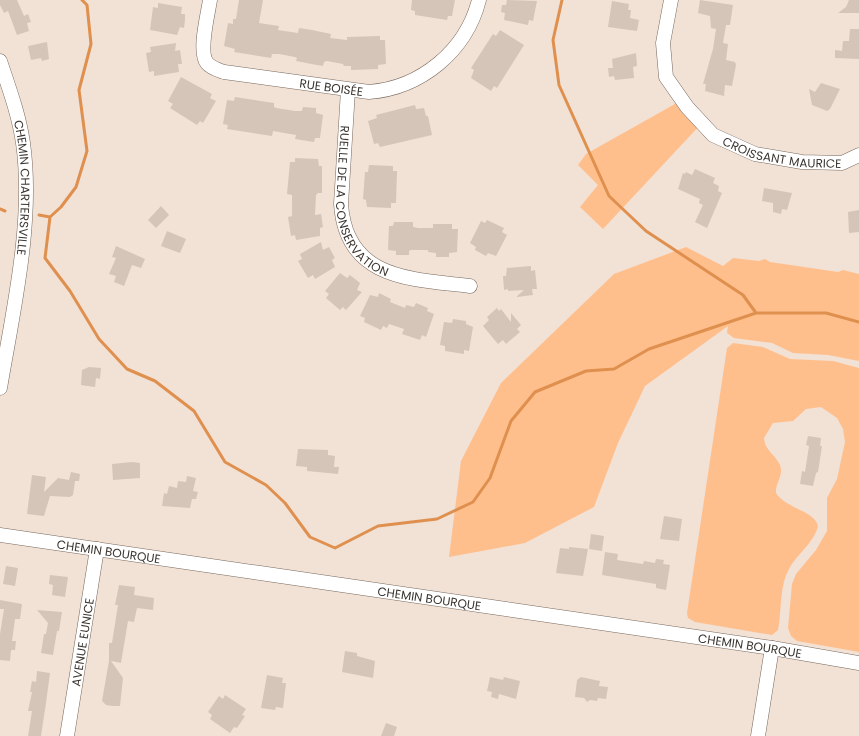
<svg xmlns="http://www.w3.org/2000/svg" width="859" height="736" viewBox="0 0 859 736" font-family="Poppins,sans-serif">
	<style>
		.green { fill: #ffbf8d }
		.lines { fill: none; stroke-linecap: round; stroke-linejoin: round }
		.stream { stroke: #df904e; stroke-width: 3 }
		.building { fill: #d5c5b8 }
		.minor-casing { stroke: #78695e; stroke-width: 15 }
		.minor { stroke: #fff; stroke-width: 14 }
		.labels { text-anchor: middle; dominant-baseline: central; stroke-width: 3; stroke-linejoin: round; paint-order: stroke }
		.street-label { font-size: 12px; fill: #3b3530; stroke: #f2e1d5 }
	</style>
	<rect width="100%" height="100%" fill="#f2e1d5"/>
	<path class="green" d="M 682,100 L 702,123 L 603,229 L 580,207 L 598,185 L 578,165 L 586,154 Z
		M 686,247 L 723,266 L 733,258 L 759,261 L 765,259 L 770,262 L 838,272 L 843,270 L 859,274 L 859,361 L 828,355 L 793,353 L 772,343 L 734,338 L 727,333 L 728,326 L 645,386 L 618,443 L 594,507 L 525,543 L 449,557 L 461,461 L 501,383 L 614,274 Z
		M 733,343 L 763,347 L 790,359 L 833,361 L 859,368 L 859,652 L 797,641 L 791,636 L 788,628 L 792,584 L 796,574 L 816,550 L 827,531 L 827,498 L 837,479 L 845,442 L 843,429 L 837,418 L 821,407 L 806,409 L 793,421 L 773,423 L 764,438 C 765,451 775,454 780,465 C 784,476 775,483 776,493 C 785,508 815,511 818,526 C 814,543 797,554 789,569 C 779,587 782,611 778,630 L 772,635 L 695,622 L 688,618 L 687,613 L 727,348 Z"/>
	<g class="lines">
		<path class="stream" d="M 82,0 L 87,5 L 91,44 L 79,90 L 87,151 L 76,187 L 61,207 L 50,217 L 45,258 L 70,291 L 99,339 L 127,369 L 155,381 L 194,411 L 225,462 L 266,485 L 285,503 L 310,537 L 335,548 L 378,526 L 437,519 L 473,502 L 490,478 L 511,421 L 535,392 L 586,371 L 614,369 L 649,349 L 756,313 L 826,313 L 859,322
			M 562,0 L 553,40 L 559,85 L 609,196 L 646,231 L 743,295 L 756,313
			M 0,209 L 5,211
			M 39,215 L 50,217"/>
	</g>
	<path class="building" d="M 0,0 L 17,0 L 24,16 L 28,14 L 31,22 L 27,23 L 29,31 L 17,35 L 8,11 L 4,13 L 0,5 Z
		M 239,0 L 263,0 L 259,23 L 279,26 L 278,30 L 298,33 L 299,28 L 312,30 L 331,34 L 330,38 L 347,40 L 347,37 L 380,36 L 380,40 L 385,40 L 386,64 L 378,65 L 378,69 L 351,70 L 351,66 L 344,66 L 343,64 L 327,61 L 324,62 L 323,66 L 317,65 L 296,61 L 297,58 L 295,57 L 279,54 L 272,54 L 271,58 L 234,52 L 235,49 L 224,46 L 228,23 L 233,24 L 233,19 L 236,19 Z
		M 412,0 L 455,0 L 452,16 L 448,16 L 447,20 L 415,15 L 415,11 L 411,10 Z
		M 507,0 L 537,1 L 533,21 L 529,20 L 528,25 L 504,20 L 505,13 L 501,12 L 502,5 L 506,5 Z
		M 700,0 L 733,5 L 730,25 L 726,25 L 723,43 L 728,44 L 726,60 L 735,62 L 736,65 L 732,86 L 725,85 L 724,96 L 705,91 L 706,84 L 703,84 L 713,49 L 716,29 L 711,28 L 710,16 L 698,13 Z
		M 849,0 L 859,0 L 859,13 L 838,13 L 846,7 Z
		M 612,1 L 629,4 L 628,10 L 631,10 L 630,18 L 639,20 L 637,31 L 608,27 Z
		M 158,3 L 182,7 L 181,14 L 185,14 L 185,20 L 184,28 L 180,27 L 177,35 L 150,30 L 153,7 L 158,8 Z
		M 850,29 L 859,29 L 859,59 L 835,58 L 835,50 L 842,51 L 843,41 L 849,41 Z
		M 500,30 L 524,45 L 497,88 L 494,86 L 491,91 L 471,78 L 474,70 L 471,68 L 493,34 L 496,36 Z
		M 47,42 L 49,59 L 42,61 L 41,58 L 31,60 L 28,46 Z
		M 176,43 L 175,51 L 180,50 L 182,64 L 178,64 L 179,72 L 154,76 L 154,71 L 149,72 L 146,53 L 151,52 L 150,47 Z
		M 636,53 L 637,66 L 633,67 L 634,78 L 615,80 L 614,76 L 609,77 L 608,68 L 613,68 L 612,59 Z
		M 181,77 L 212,94 L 210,98 L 216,101 L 203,123 L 200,121 L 197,125 L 170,108 L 173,104 L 168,101 Z
		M 821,83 L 840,89 L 830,109 L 827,111 L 812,105 L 809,89 L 815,92 Z
		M 235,97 L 274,103 L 274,107 L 276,108 L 295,111 L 302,111 L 303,107 L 316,108 L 316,113 L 323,115 L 320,138 L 315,138 L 314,142 L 295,139 L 296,135 L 273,131 L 272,136 L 227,129 L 228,125 L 223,124 L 227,100 L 234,101 Z
		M 415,105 L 416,109 L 424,108 L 426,116 L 428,116 L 432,135 L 380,147 L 378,143 L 374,144 L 368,121 L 377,118 L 376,115 Z
		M 295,158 L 318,159 L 319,166 L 322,166 L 322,193 L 318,193 L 316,195 L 315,215 L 321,214 L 323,227 L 320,228 L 320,236 L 296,240 L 295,235 L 291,236 L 288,217 L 292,216 L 292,195 L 287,194 L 290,162 L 295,162 Z
		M 369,165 L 393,166 L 393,171 L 397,171 L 396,203 L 391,203 L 391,208 L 367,207 L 366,200 L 363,199 L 365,172 L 368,172 Z
		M 695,169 L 715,178 L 713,183 L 719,186 L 718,191 L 722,193 L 707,228 L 695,222 L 703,205 L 699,203 L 700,199 L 678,189 L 683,173 L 685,174 L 686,172 L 692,175 Z
		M 764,188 L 792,193 L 787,210 L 782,209 L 781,214 L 773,212 L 773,203 L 762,201 Z
		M 161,206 L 169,215 L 156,228 L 148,220 Z
		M 859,210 L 859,232 L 849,233 L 848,212 Z
		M 487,220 L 504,228 L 502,232 L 507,235 L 496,256 L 488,253 L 486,256 L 475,250 L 476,247 L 470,243 L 481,221 L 485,223 Z
		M 394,222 L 413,222 L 413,227 L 418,228 L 433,228 L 433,224 L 452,224 L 452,229 L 458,229 L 457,252 L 449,253 L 449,257 L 436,257 L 436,253 L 428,252 L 428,250 L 411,250 L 409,251 L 409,255 L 396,255 L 396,251 L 388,250 L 389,226 L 393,226 Z
		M 167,231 L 186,239 L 180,253 L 161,246 Z
		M 321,242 L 323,250 L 329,247 L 335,258 L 332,260 L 335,267 L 315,279 L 313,275 L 308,278 L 298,261 L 302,259 L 300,254 Z
		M 116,246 L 145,259 L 141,268 L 132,265 L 124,286 L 114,282 L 116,276 L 109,274 L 116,258 L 112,257 Z
		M 531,266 L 531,271 L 535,270 L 537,289 L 532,289 L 533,295 L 516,297 L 524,290 L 508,291 L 508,289 L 504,290 L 503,276 L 506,276 L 507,268 Z
		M 340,273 L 347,278 L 350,275 L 360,283 L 357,290 L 362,292 L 346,310 L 343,307 L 340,310 L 326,298 L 329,294 L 325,291 Z
		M 379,293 L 391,299 L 390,302 L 405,308 L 406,305 L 414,307 L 416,303 L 428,308 L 427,311 L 434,314 L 426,337 L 422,335 L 420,340 L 402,334 L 404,329 L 389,324 L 387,328 L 383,326 L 381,330 L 364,322 L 365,318 L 360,316 L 370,295 L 378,297 Z
		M 497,308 L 499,311 L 501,309 L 511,322 L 511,313 L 521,325 L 517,329 L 520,332 L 506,344 L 503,340 L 498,344 L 483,326 L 489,320 L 487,317 Z
		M 453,319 L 466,321 L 466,324 L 473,327 L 469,351 L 464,350 L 464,354 L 445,351 L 445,346 L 440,345 L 444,322 L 452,323 Z
		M 89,367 L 101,368 L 100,379 L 96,378 L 95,387 L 81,385 L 82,370 Z
		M 808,436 L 821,438 L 820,446 L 822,446 L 818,472 L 816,473 L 813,486 L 800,484 L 802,471 L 805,472 L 809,446 L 806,445 Z
		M 298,449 L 328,450 L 328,455 L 335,456 L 334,467 L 339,467 L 338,474 L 307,471 L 307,467 L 296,466 Z
		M 132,462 L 140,463 L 140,478 L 113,480 L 112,464 Z
		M 71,472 L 80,474 L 79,481 L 75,481 L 73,495 L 70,497 L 50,496 L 44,516 L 27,514 L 32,475 L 46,477 L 44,492 L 58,478 L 69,480 Z
		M 187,476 L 196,478 L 193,491 L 198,492 L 196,499 L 192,499 L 190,508 L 162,506 L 164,493 L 167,494 L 169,486 L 177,488 L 178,481 L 186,482 Z
		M 664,516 L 682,519 L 679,541 L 660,539 Z
		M 591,534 L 604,536 L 602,551 L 589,549 Z
		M 569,547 L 588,549 L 583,576 L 556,573 L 560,548 L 569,549 Z
		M 605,552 L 618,554 L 617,560 L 643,564 L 644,561 L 655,563 L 656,559 L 664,560 L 663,564 L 670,565 L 666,590 L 656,588 L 656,584 L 602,575 Z
		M 6,566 L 18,568 L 15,586 L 3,584 Z
		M 50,575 L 68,577 L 65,597 L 52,595 L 53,585 L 49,584 Z
		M 119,585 L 135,587 L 134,595 L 154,598 L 153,610 L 137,608 L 134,622 L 128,621 L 121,663 L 111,661 L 123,678 L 120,706 L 113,706 L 106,705 L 102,701 L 109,661 L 109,643 L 112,643 L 118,605 L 115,605 Z
		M 0,600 L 22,604 L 20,619 L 15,619 L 12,641 L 16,641 L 15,650 L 11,650 L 10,661 L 0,660 L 0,634 L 4,609 L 0,609 Z
		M 37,610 L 62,612 L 59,631 L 57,631 L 53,655 L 41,653 L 44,634 L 46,634 L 48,623 Z
		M 345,651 L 357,653 L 357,656 L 375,661 L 373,678 L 342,672 Z
		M 37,671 L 50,673 L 46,703 L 41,736 L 28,736 L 32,711 L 28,711 L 32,692 L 30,692 L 32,681 L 36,682 Z
		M 267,675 L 283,678 L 282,683 L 286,683 L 283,708 L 276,707 L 275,710 L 261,708 Z
		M 490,677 L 503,680 L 504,677 L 520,681 L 516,699 L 499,694 L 498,699 L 491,697 L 492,692 L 487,691 Z
		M 581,677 L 600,681 L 599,686 L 608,687 L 606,699 L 598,698 L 597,701 L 590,700 L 587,702 L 584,698 L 575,697 L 577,680 Z
		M 225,695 L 246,709 L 242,715 L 245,716 L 237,728 L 234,727 L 230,733 L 210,719 L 212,715 L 208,712 L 219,696 L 223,699 Z
		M 386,723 L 397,727 L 394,736 L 381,736 Z"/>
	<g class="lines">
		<defs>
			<g id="minor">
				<path id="s1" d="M 210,0 C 208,14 198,52 207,63 C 211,68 218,70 224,72 L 369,92 C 421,88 466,51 479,0"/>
				<path id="s2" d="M 671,0 L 663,43 L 666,77 L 687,107 L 713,135 L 755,154 L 802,162 L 842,163 L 859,155"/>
				<path id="s3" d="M 0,61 C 9,88 19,115 23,143 C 34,221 13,311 0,388"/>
				<path id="s4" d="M 348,90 L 341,204 C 346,280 412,279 470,286"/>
				<path id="s5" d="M 0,535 L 772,648 L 859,663"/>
				<path id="s6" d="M 67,736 L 97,549"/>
				<path d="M 758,736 L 772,648"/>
			</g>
		</defs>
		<use href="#minor" class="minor-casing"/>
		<use href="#minor" class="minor"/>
	</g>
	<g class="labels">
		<g class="street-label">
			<text stroke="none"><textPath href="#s1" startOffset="192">RUE BOISÉE</textPath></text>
			<text stroke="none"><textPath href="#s2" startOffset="225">CROISSANT MAURICE</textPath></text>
			<text stroke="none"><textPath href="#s3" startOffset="130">CHEMIN CHARTERSVILLE</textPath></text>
			<text stroke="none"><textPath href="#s4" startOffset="119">RUELLE DE LA CONSERVATION</textPath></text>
			<text stroke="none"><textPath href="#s5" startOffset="110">CHEMIN BOURQUE</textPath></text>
			<text stroke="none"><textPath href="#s5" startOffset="434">CHEMIN BOURQUE</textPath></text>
			<text stroke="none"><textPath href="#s6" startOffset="95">AVENUE EUNICE</textPath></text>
			<text stroke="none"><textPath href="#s5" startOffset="758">CHEMIN BOURQUE</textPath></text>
		</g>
	</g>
</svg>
